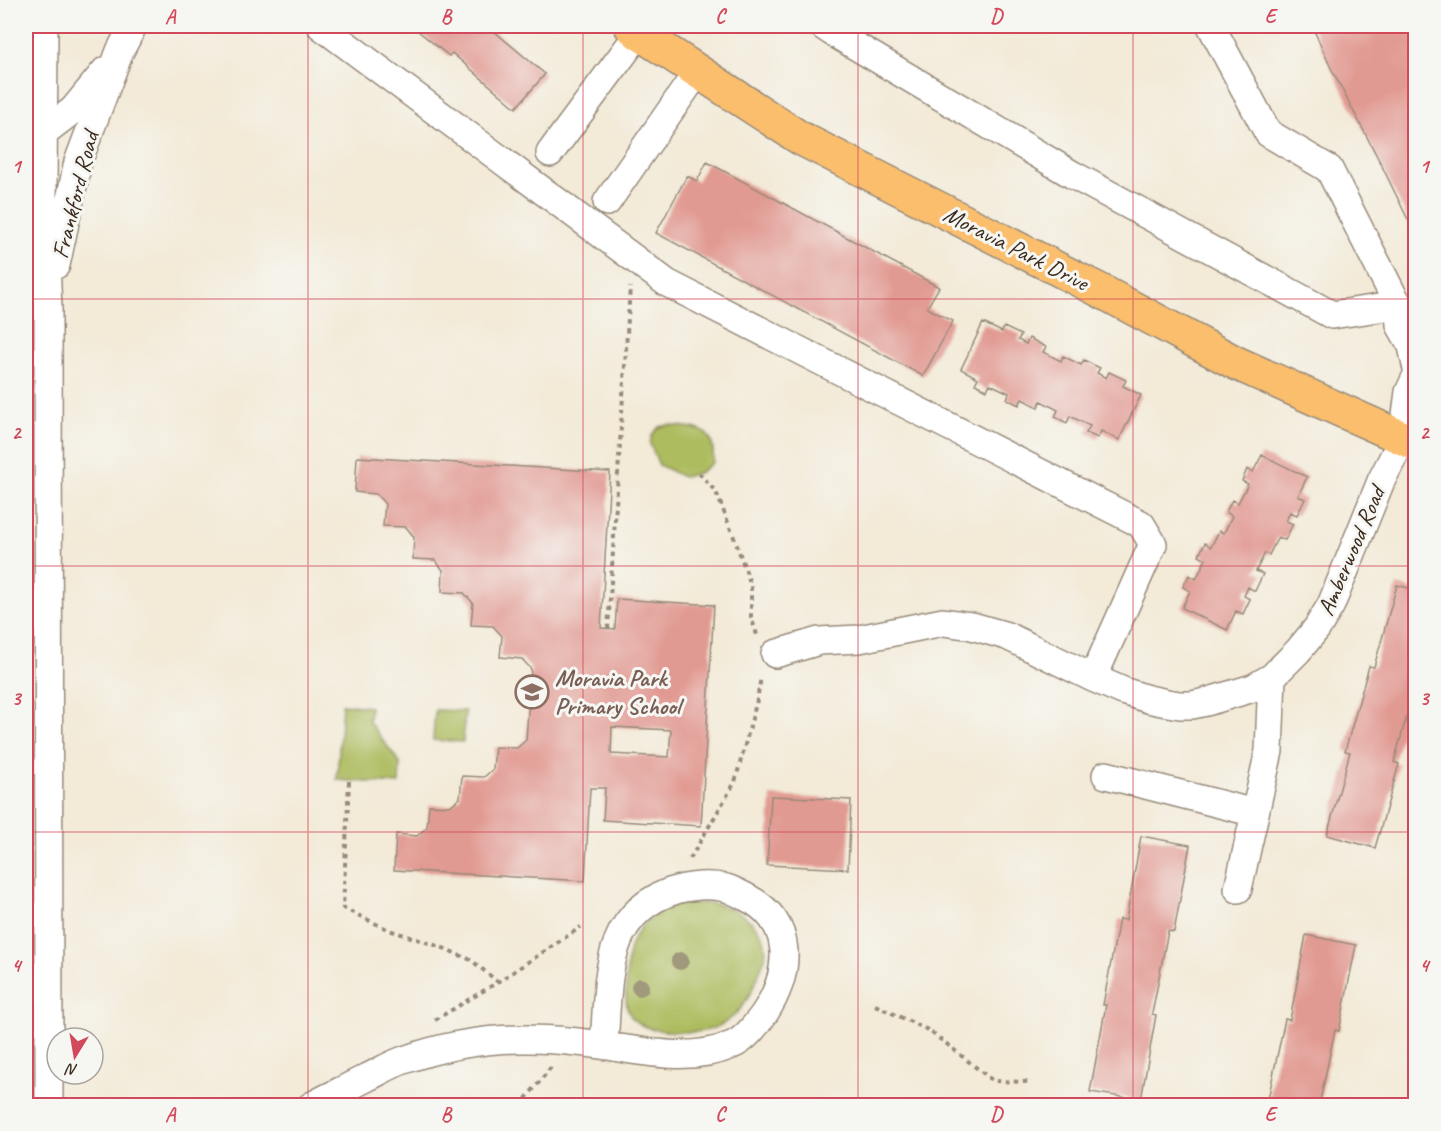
<svg xmlns="http://www.w3.org/2000/svg" width="1441" height="1131" viewBox="0 0 1441 1131" font-family="Caveat,sans-serif">
	<style>
		.green { fill: #adbc5e; stroke: #74733e; stroke-width: 1.5 }
		.building { fill: #e19a92; fill-rule: evenodd }
		.lines { fill: none; stroke-linecap: round; stroke-linejoin: round }
		.minor-casing { stroke: #978a7a; stroke-width: 30 }
		.major-casing { stroke: #978a7a; stroke-width: 36 }
		.path { stroke: #978a7a; stroke-width: 4; stroke-dasharray: 4.5 4.5; stroke-linecap: butt }
		.minor { stroke: #fff; stroke-width: 27 }
		.major { stroke: #fabe6d; stroke-width: 33 }
		.tree { fill: #a0997c }
		.grid { fill: none; stroke: #d1495b; stroke-width: 1.5; stroke-opacity: 0.55 }
		.labels { text-anchor: middle; dominant-baseline: central; stroke-width: 6; stroke-linejoin: round; paint-order: stroke }
		.street-label { font-size: 24px; fill: #3b2a1e; stroke: #f6f6f2 }
		.education-label { font-size: 24px; font-weight: bold; fill: #785e54; stroke: #f6f6f2; text-anchor: start }
		.neatline { fill: none; stroke: #d1495b; stroke-width: 2 }
		.grid-label { font-size: 20px; text-anchor: middle; font-weight: bold; fill: #d1495b }
	</style>
	<rect width="100%" height="100%" fill="#f6f6f2"/>
	<filter id="ink" filterUnits="userSpaceOnUse"><feTurbulence type="fractalNoise" baseFrequency=".0167" numOctaves="2"/><feDisplacementMap in="SourceGraphic" scale="12" xChannelSelector="R" yChannelSelector="G"/><feConvolveMatrix kernelMatrix="1 2 1 2 8 2 1 2 1" color-interpolation-filters="sRGB"/></filter>
	<filter id="wash" filterUnits="userSpaceOnUse"><feTurbulence type="fractalNoise" baseFrequency=".008" numOctaves="4" result="noise"/><feDisplacementMap in="SourceGraphic" scale="24" xChannelSelector="R" yChannelSelector="G"/><feGaussianBlur stdDeviation="1.35" result="paint"/><feColorMatrix in="noise" values="0 0 0 0 0 0 0 0 0 0 0 0 0 0 0 0 0 1.4 0 .05"/><feComposite in="paint" operator="in"/></filter>
	<g filter="url(#wash)">
		<rect width="100%" height="100%" fill="#f3ead7"/>
		<path class="green" d="M 669,425 C 698,429 716,426 713,462 L 699,473 L 683,477 L 659,465 L 650,444 L 652,435 L 659,427 Z
			M 342,704 L 370,707 L 369,722 L 400,763 L 399,784 L 337,780 Z
			M 435,710 L 465,711 L 463,742 L 433,740 Z
			M 696,903 C 702,903 709,903 715,904 C 740,908 771,930 765,958 C 763,964 760,970 758,976 C 747,1007 726,1033 690,1032 C 673,1032 645,1032 633,1019 C 624,1009 626,993 626,980 C 627,970 627,959 630,948 C 635,930 652,913 669,907 C 678,903 688,904 696,903 Z"/>
		<g id="blocks">
			<path class="building" d="M 412,26 L 488,26 L 545,74 L 516,108 L 452,53 L 449,56 Z
				M 1312,26 L 1416,26 L 1416,236 L 1380,162 L 1331,68 Z
				M 707,162 L 939,287 L 927,308 L 953,321 L 923,376 L 656,233 L 687,176 L 697,181 Z
				M 983,323 L 1002,332 L 1004,327 L 1021,335 L 1018,340 L 1026,344 L 1029,338 L 1046,347 L 1043,352 L 1061,361 L 1063,356 L 1081,365 L 1084,360 L 1100,368 L 1097,373 L 1106,378 L 1109,372 L 1126,380 L 1123,386 L 1141,395 L 1119,440 L 1101,431 L 1098,438 L 1086,433 L 1090,426 L 1070,416 L 1067,423 L 1055,417 L 1058,410 L 1041,401 L 1038,407 L 1022,399 L 1019,405 L 1007,399 L 1009,393 L 990,384 L 987,390 L 975,384 L 978,378 L 961,369 Z
				M 1262,455 L 1307,477 L 1298,496 L 1305,499 L 1297,515 L 1290,512 L 1286,521 L 1293,524 L 1285,540 L 1278,537 L 1269,555 L 1265,553 L 1256,571 L 1263,574 L 1255,591 L 1248,587 L 1244,596 L 1250,599 L 1243,614 L 1236,611 L 1227,630 L 1182,608 L 1190,591 L 1183,587 L 1189,575 L 1196,579 L 1206,559 L 1199,555 L 1205,543 L 1211,547 L 1219,531 L 1224,533 L 1232,516 L 1226,512 L 1232,500 L 1238,503 L 1248,484 L 1242,481 L 1247,469 L 1253,472 Z
				M 357,457 L 610,472 L 601,628 L 615,629 L 617,599 L 714,605 L 701,826 L 603,820 L 605,788 L 590,788 L 585,881 L 394,870 L 396,834 L 417,836 L 427,827 L 429,805 L 450,806 L 460,798 L 462,776 L 484,777 L 493,769 L 495,747 L 517,748 L 526,740 L 531,669 L 522,659 L 500,657 L 502,636 L 493,626 L 471,625 L 473,603 L 464,593 L 442,592 L 443,570 L 435,560 L 413,559 L 414,537 L 406,527 L 383,526 L 385,504 L 376,494 L 355,492 ZM 612,727 L 671,730 L 669,757 L 611,754 Z
				M 1397,585 L 1416,590 L 1416,683 L 1394,762 L 1399,764 L 1375,848 L 1327,835 L 1350,752 L 1345,751 L 1369,666 L 1374,667 Z
				M 771,796 L 851,800 L 848,869 L 767,865 Z
				M 1141,836 L 1190,845 L 1174,932 L 1168,931 L 1152,1014 L 1156,1015 L 1141,1100 L 1090,1092 L 1106,1005 L 1103,1005 L 1119,919 L 1126,920 Z
				M 1306,935 L 1356,945 L 1339,1031 L 1335,1030 L 1319,1106 L 1274,1106 L 1267,1104 L 1285,1019 L 1290,1020 Z"/>
		</g>
	</g>
	<g filter="url(#ink)">
		<use href="#blocks" fill-opacity="0" stroke="#978a7a" stroke-width="1.5"/>
		<g class="lines">
			<defs>
				<path id="minor" d="M 44,26 L 43,197 L 48,308 L 49,1106
					M 321,26 L 667,283 L 1141,524 L 1153,544 L 1093,678
					M 823,26 L 832,32 L 1073,175 L 1332,315 L 1399,305
					M 1211,26 L 1268,133 L 1329,169 L 1393,295 L 1399,305 L 1416,320
					M 43,133 L 73,110 L 105,71
					M 550,153 L 639,33
					M 607,202 L 698,71
					M 56,265 L 78,162 L 120,51 L 133,26
					M 1399,305 L 1400,325 L 1412,346 L 1416,365
					M 775,654 L 819,641 L 859,639 L 943,622 L 972,626 L 1007,636 L 1093,678 L 1123,691 L 1148,699 L 1167,703 L 1180,705 L 1192,705 L 1206,702 L 1253,688 L 1272,677 L 1298,651 L 1317,628 L 1331,605 L 1381,481 L 1403,438 L 1409,392 L 1416,377
					M 1106,775 L 1255,813
					M 1238,889 L 1269,751 L 1272,677
					M 311,1106 C 330,1096 349,1087 368,1077 C 379,1072 390,1065 401,1061 C 442,1046 486,1038 530,1039 C 555,1039 581,1042 607,1046 C 647,1052 692,1062 732,1045 C 745,1040 756,1025 764,1014 C 791,973 796,922 746,897 C 740,894 733,890 726,888 C 709,884 692,886 676,890 C 602,912 609,982 604,1045"/>
				<path id="major" d="M 631,26 L 639,33 L 800,138 L 1099,290 L 1236,363 L 1416,444"/>
			</defs>
			<use href="#minor" class="minor-casing"/>
			<use href="#major" class="major-casing"/>
			<path class="path" d="M 699,473 L 716,492 L 735,540 L 751,586 L 751,617 L 757,635
				M 608,629 L 630,287
				M 349,781 L 343,908 L 389,930 L 441,947 L 471,960 L 498,982
				M 690,859 L 735,782 L 757,700 L 761,677
				M 875,1005 L 928,1030 L 948,1045 L 993,1081 L 1030,1082
				M 435,1020 L 498,982 L 581,927
				M 520,1106 L 552,1066"/>
			<use href="#minor" class="minor"/>
			<use href="#major" class="major"/>
		</g>
		<g class="tree">
			<circle cx="680" cy="961" r="9"/>
			<circle cx="640" cy="987" r="9"/>
		</g>
	</g>
	<path class="grid" d="M 308,26 L 308,1106M 583,26 L 583,1106M 858,26 L 858,1106M 1133,26 L 1133,1106M 26,299 L 1416,299M 26,566 L 1416,566M 26,832 L 1416,832"/>
	<defs>
		<symbol id="school-ring" viewBox="-11 -11 22 22"><circle r="9.5" fill="#f6f6f2" stroke="#8d6e63" stroke-width="1.5"/><path d="M0-5L7-2L0 1L-7-2ZM-4 1L0 2.5L4 1V4Q0 6-4 4Z" fill="#8d6e63"/></symbol>
	</defs>
	<g fill-rule="evenodd">
		<use href="#school-ring" x="513" y="673" width="38" height="38"/>
	</g>
	<g class="labels">
		<g class="street-label">
			<text transform="translate(75 195) rotate(-76)">Frankford Road</text>
			<text transform="translate(1016 248) rotate(27)">Moravia Park Drive</text>
			<text transform="translate(1351 551) rotate(-67)">Amberwood Road</text>
		</g>
		<g class="education-label">
			<text x="555" y="678">Moravia Park<tspan x="555" dy="28">Primary School</tspan></text>
		</g>
	</g>
	<rect width="1441" height="1131" fill="none" stroke="#f6f6f2" stroke-width="66"/>
	<g transform="translate(75 1056) rotate(191)"><circle r="28" fill="#f6f6f2" stroke="#aba49d" stroke-width="1.5"/>
	<path d="M0-4.5L10 22L0 15L-10 22Z" fill="#d1495b"/>
	<text y="-9" font-size="16" font-weight="bold" text-anchor="middle" fill="#3b2a1e">N</text>
	</g>
	<rect x="33" y="33" width="1375" height="1065" class="neatline"/>
	<g class="grid-label">
		<text x="170" y="23">A</text>
		<text x="446" y="23">B</text>
		<text x="720" y="23">C</text>
		<text x="996" y="23">D</text>
		<text x="1270" y="23">E</text>
		<text x="16" y="173">1</text>
		<text x="1424" y="173">1</text>
		<text x="16" y="439">2</text>
		<text x="1424" y="439">2</text>
		<text x="16" y="705">3</text>
		<text x="1424" y="705">3</text>
		<text x="16" y="972">4</text>
		<text x="1424" y="972">4</text>
		<text x="170" y="1121">A</text>
		<text x="446" y="1121">B</text>
		<text x="720" y="1121">C</text>
		<text x="996" y="1121">D</text>
		<text x="1270" y="1121">E</text>
	</g>
</svg>
